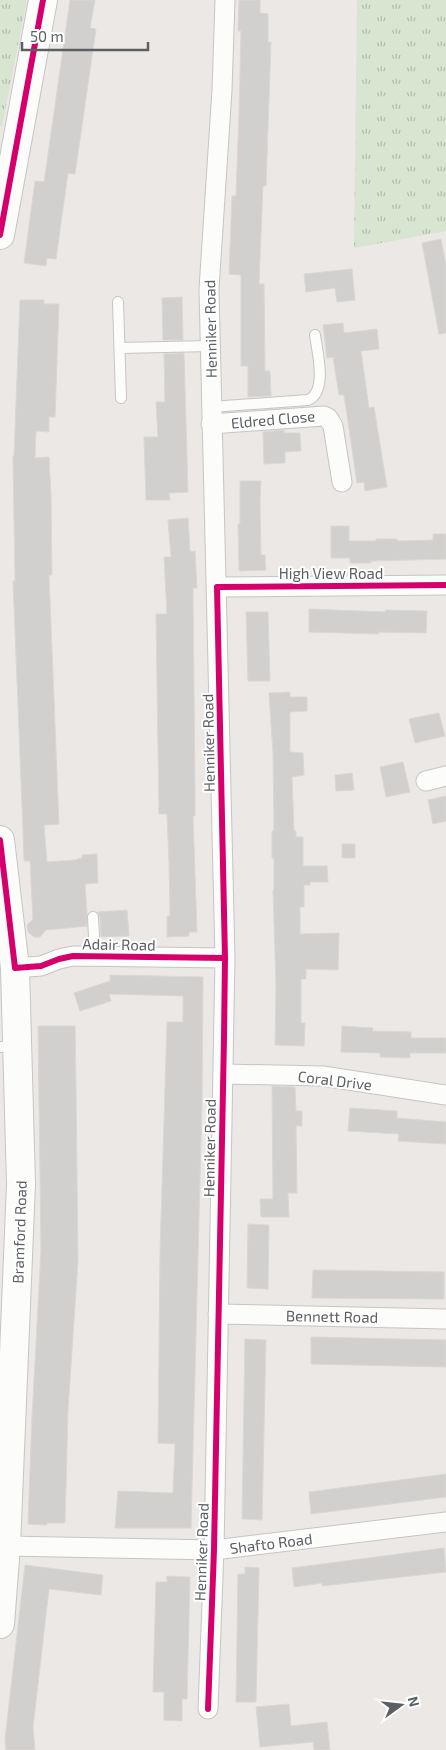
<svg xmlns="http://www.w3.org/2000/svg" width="446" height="1750" viewBox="0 0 446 1750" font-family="'Exo 2',sans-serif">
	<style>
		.grass { fill: url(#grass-tufts) }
		.building { fill: #d2d0ce; stroke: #dad7d4 }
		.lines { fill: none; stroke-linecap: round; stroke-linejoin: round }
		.lane-casing { stroke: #c6c5c6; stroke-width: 12 }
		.street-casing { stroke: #c6c5c6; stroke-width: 21 }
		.secondary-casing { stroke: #c6c5c6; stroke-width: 30 }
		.lane { stroke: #fcfcfb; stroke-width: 10 }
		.street { stroke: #fcfcfb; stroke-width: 19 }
		.secondary { stroke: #fcfcfb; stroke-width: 28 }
		.cycleway-casing { stroke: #fff; stroke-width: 9 }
		.cycleway { stroke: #d6006c; stroke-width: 6 }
		.labels { text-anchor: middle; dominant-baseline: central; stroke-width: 4; stroke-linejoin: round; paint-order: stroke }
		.street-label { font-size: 15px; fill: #5b5f62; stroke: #fff }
	</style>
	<defs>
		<pattern id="grass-tufts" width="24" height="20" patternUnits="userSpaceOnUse" patternTransform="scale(1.25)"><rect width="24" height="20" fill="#d7e5d1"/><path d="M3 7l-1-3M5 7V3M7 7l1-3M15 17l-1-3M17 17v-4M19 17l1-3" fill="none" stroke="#b1bdad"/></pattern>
	</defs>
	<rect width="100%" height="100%" fill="#ebe8e5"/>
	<path class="grass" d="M 0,0 L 27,0 L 2,126 L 0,126 Z
		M 357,0 L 446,0 L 446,231 L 354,248 Z"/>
	<path class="building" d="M 70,0 L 95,0 L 90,28 L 96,29 L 75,174 L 68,173 L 56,259 L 47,258 L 46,266 L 24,263 L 35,181 L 44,182 Z
		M 239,0 L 260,0 L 260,13 L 268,14 L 268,42 L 271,42 L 266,186 L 263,186 L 259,284 L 264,284 L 265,371 L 270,371 L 271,396 L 248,397 L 248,366 L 241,366 L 241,275 L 229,274 L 232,196 L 236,196 L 239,112 L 241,31 L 238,31 Z
		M 441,239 L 446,265 L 446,333 L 439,334 L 422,243 Z
		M 352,269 L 355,300 L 337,302 L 335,288 L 306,292 L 304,274 Z
		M 182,297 L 183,340 L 163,340 L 162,298 Z
		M 20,300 L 44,300 L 44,304 L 59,304 L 55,417 L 49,417 L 49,432 L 36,431 L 35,458 L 49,457 L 51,496 L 52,575 L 49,575 L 59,824 L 44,825 L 47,862 L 75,860 L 82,858 L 82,855 L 97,854 L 98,883 L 85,884 L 87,913 L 87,926 L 46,930 L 40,937 L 34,937 L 28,932 L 27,925 L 33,919 L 30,861 L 24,861 L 23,831 L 13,581 L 15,581 L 13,456 L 14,456 Z
		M 343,323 L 344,333 L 377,329 L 379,349 L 361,351 L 369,408 L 374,407 L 387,487 L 365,491 L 364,482 L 357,483 L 344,395 L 339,395 L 333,357 L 327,358 L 323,325 Z
		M 184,353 L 188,492 L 169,493 L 170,500 L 146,500 L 144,437 L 158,437 L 156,402 L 165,402 L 164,354 Z
		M 284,430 L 284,433 L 300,433 L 301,451 L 285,452 L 285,463 L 264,464 L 263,432 Z
		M 240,481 L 261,481 L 260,500 L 261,555 L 265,555 L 266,570 L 239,571 L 238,524 L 240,524 Z
		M 188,518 L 190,552 L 195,551 L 197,588 L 193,588 L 195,795 L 195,816 L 193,816 L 197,932 L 189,932 L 189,936 L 167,937 L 167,916 L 170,916 L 169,861 L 167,814 L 159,814 L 156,614 L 167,614 L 164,557 L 171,557 L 168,520 Z
		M 331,526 L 349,526 L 349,541 L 376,541 L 376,539 L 397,539 L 397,541 L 433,540 L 433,534 L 446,534 L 446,559 L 371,561 L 371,563 L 350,563 L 350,558 L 331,558 Z
		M 309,609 L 385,612 L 385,610 L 427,611 L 426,633 L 379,632 L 379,634 L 309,632 Z
		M 246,612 L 268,612 L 270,681 L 248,681 Z
		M 290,692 L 290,697 L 307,697 L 307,711 L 290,712 L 290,752 L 303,753 L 304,775 L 292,777 L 294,831 L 296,831 L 296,837 L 303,837 L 303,866 L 327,866 L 328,882 L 310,882 L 310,885 L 304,885 L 304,907 L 300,907 L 300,934 L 339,933 L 338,970 L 306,969 L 306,979 L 301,979 L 301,1023 L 305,1023 L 304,1046 L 275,1045 L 276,985 L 273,890 L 274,890 L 274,858 L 272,858 L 272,831 L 274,831 L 273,753 L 269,693 Z
		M 439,713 L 445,736 L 415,743 L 409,719 Z
		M 403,762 L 410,792 L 386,797 L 380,767 Z
		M 352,773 L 354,790 L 336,791 L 335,775 Z
		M 446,796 L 446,821 L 433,824 L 428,800 Z
		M 342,844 L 355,844 L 355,858 L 342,858 Z
		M 127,910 L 129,936 L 101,937 L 100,917 L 98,912 Z
		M 110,975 L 203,977 L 202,1102 L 191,1528 L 115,1528 L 118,1491 L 173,1493 L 175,1444 L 158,1443 L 160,1252 L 167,1022 L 183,1022 L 183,996 L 109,994 L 111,1001 L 80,1011 L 74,993 L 110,981 Z
		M 38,1026 L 75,1026 L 76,1086 L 78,1261 L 68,1410 L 65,1523 L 47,1523 L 47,1525 L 28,1524 L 32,1417 L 41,1250 Z
		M 342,1026 L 373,1028 L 372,1031 L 411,1032 L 411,1038 L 446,1038 L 446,1053 L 410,1053 L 410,1058 L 380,1057 L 380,1053 L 341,1052 Z
		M 272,1086 L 295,1087 L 296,1111 L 302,1111 L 302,1126 L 296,1126 L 297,1193 L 288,1193 L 289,1217 L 261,1217 L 260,1199 L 273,1199 Z
		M 350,1108 L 397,1111 L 397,1118 L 446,1122 L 446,1144 L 398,1141 L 399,1134 L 348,1131 Z
		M 248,1224 L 269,1225 L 268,1289 L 247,1288 Z
		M 313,1270 L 444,1272 L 444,1299 L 312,1298 Z
		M 311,1337 L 446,1340 L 446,1367 L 311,1364 Z
		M 245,1339 L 266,1340 L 262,1520 L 242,1519 Z
		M 446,1474 L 446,1497 L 311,1514 L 309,1492 Z
		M 444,1548 L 446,1572 L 322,1586 L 322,1583 L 294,1587 L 292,1568 Z
		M 25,1565 L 103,1575 L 101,1595 L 49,1589 L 33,1727 L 35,1750 L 6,1750 L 5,1739 Z
		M 245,1567 L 259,1568 L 256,1702 L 236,1702 L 238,1574 L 245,1574 Z
		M 167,1576 L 190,1577 L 187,1699 L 182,1699 L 182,1721 L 164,1720 L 164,1692 L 153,1692 L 156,1582 L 167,1582 Z
		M 289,1704 L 291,1726 L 327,1722 L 330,1750 L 314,1750 L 313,1742 L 260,1747 L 256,1707 Z"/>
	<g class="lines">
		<defs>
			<path id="lane" d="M 118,302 L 121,398
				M 120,348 L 210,346
				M 211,407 L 308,400 C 328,392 317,351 315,335
				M 93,917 L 95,956
				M 0,1047 L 17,1046"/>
			<path id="street" d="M 211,424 L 324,416 L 328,418 L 333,426 L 342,482
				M 217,587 L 446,585
				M 426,781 L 446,776
				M 15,968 L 41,966 L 59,959 L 73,956 L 225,958
				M 224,1074 L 323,1076 L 446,1095
				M 218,1314 L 446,1319
				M 6,1546 L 214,1550 L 446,1522
				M 208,1709 L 214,1550 L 225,958 L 209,289 L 222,90 L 225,0"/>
			<path id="secondary" d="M 0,235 L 43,0
				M 0,840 L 15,968 L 21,1184 L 6,1546 L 0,1624"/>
		</defs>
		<use href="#lane" class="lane-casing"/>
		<use href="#street" class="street-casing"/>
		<use href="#secondary" class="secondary-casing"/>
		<use href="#lane" class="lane"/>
		<use href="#street" class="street"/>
		<use href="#secondary" class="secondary"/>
		<defs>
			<path id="cycleway" d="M 0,235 L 43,0
				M 0,840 L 15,968 L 41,966 L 59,959 L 73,956 L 225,958
				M 208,1709 L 214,1550 L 224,1038 L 225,958 L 217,587 L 446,585"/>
		</defs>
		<use href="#cycleway" class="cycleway-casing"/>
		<use href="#cycleway" class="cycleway"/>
	</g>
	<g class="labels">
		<g class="street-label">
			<text transform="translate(210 329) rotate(-91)">Henniker Road</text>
			<text transform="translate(273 419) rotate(-5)">Eldred Close</text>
			<text x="331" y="573">High View Road</text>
			<text transform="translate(208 743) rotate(-91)">Henniker Road</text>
			<text transform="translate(119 944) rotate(1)">Adair Road</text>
			<text transform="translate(335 1080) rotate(7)">Coral Drive</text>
			<text transform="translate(209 1148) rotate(-89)">Henniker Road</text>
			<text transform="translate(19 1232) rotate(-88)">Bramford Road</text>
			<text transform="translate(332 1316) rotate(1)">Bennett Road</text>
			<text transform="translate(271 1543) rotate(-7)">Shafto Road</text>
			<text transform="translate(201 1552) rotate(-88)">Henniker Road</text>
		</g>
	</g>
	<g transform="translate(401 1705) rotate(75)" stroke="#ffffff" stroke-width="4" paint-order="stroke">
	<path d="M0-4L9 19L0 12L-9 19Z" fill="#5b5f62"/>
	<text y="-8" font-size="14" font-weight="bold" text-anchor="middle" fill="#5b5f62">N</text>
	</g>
	<path d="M22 42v8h126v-8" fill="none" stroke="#5b5f62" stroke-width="2.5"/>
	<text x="30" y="42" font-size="15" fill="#5b5f62" stroke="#ffffff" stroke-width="4" paint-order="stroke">50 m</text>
</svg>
